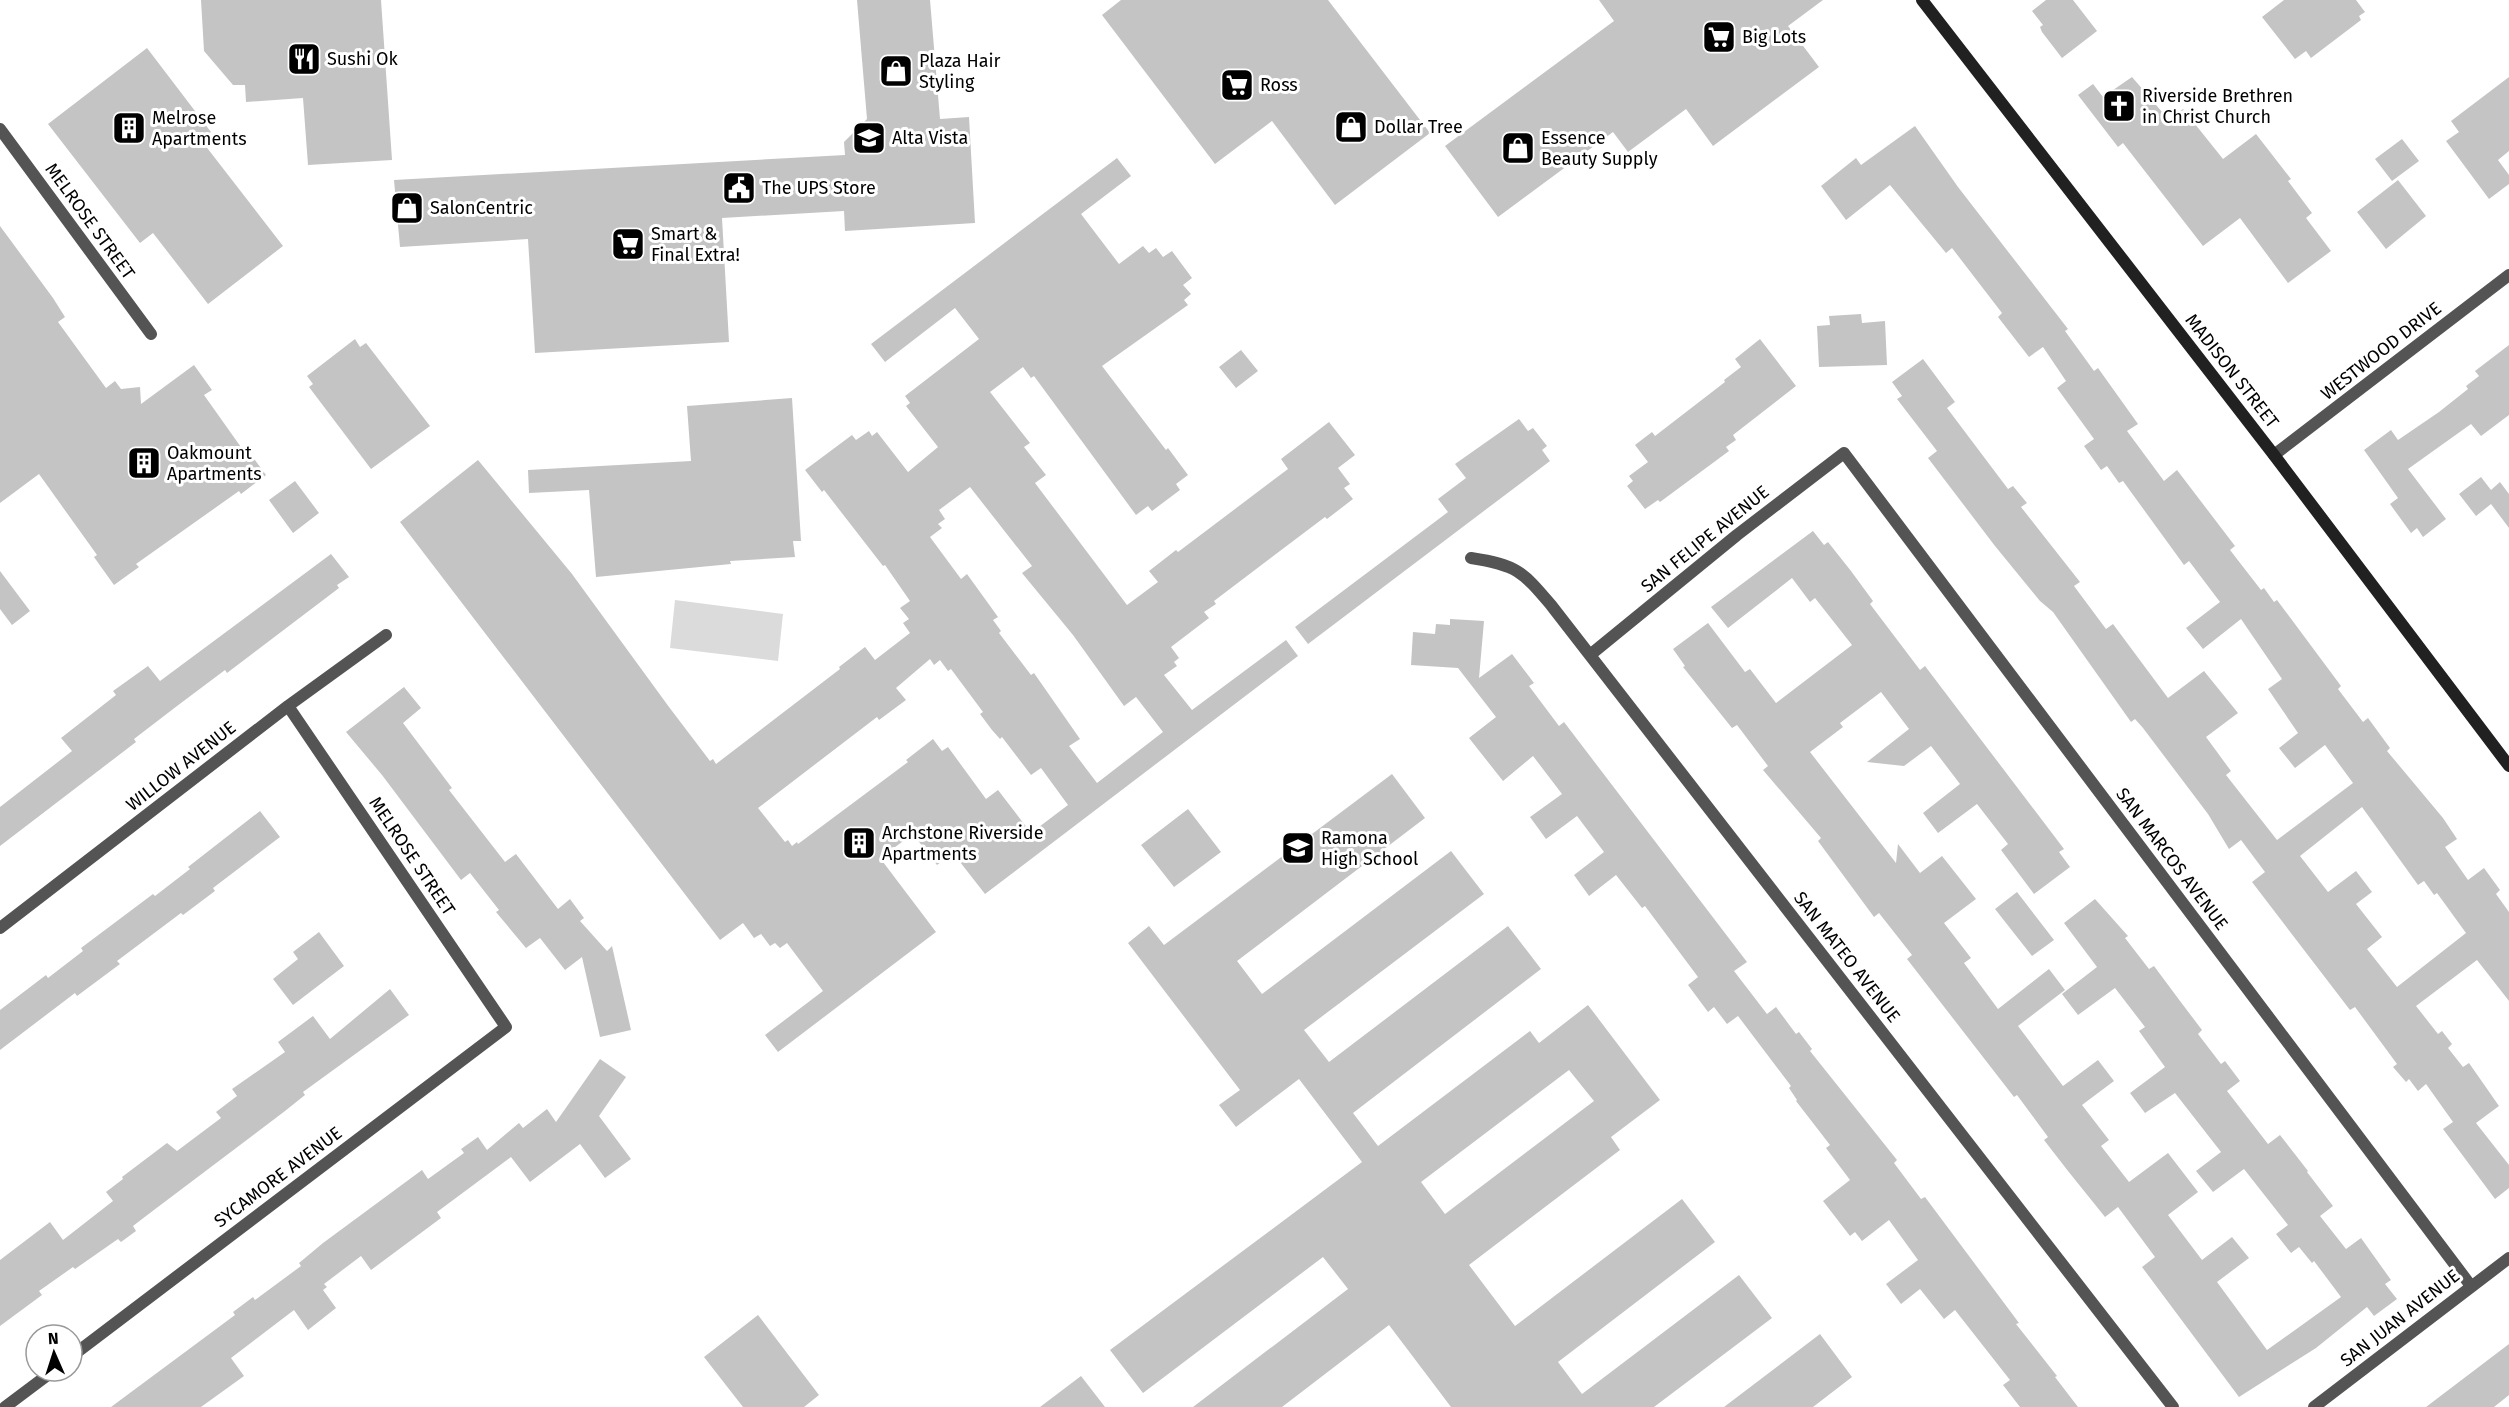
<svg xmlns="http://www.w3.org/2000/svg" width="2509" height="1407" viewBox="0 0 2509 1407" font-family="'Fira Sans',sans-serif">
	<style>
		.green { fill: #dbdbdb }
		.building { fill: #c4c4c4; fill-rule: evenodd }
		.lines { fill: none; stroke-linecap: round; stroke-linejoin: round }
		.minor { stroke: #545454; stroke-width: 12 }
		.secondary { stroke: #212121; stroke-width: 12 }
		.labels { text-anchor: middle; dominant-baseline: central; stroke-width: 6; stroke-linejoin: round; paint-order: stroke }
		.poi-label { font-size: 18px; fill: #000; stroke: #fff; text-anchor: start }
		.street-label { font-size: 18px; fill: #000; stroke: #fff }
	</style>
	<rect width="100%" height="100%" fill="#fff"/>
	<path class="green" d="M 675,600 L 783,614 L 778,661 L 670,648 Z"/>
	<path class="building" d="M 201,0 L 381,0 L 392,160 L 308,165 L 303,98 L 246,102 L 245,85 L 233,85 L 204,51 Z
		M 857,0 L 930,0 L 940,119 L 969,117 L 975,223 L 845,231 L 844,211 L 722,218 L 729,342 L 535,353 L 528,239 L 400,247 L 394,180 L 845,155 L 844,142 L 867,119 Z
		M 1121,0 L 1328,0 L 1430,133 L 1335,205 L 1272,121 L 1215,164 L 1102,15 Z
		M 1599,0 L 1823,0 L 1788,26 L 1819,67 L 1713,146 L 1686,109 L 1628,152 L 1613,132 L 1498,217 L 1445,146 L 1614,21 Z
		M 2046,0 L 2073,0 L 2097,31 L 2062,58 L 2042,32 L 2040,27 L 2043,25 L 2032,11 Z
		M 2284,0 L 2356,0 L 2365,12 L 2359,16 L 2361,20 L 2311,58 L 2306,51 L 2295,59 L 2262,17 Z
		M 147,48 L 211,132 L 201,140 L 283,246 L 208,304 L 153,233 L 140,243 L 48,124 Z
		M 2132,77 L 2169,120 L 2183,109 L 2223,159 L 2256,134 L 2291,179 L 2288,181 L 2312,213 L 2306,218 L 2331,251 L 2288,283 L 2240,218 L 2203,246 L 2123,143 L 2118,147 L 2078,95 L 2093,84 L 2103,97 Z
		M 2509,77 L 2509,151 L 2498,160 L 2509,175 L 2509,184 L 2489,199 L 2446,141 L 2459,132 L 2451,121 Z
		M 1915,126 L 1958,187 L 2068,329 L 2065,331 L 2094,371 L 2098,368 L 2138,424 L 2127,431 L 2164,481 L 2177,470 L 2235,546 L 2230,550 L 2261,590 L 2264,588 L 2274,602 L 2277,600 L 2341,686 L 2338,689 L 2363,722 L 2368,718 L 2390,748 L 2387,751 L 2443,818 L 2457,839 L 2445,847 L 2468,880 L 2484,868 L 2500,890 L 2496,894 L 2509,912 L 2509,1001 L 2477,960 L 2416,1006 L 2438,1034 L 2442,1031 L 2452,1044 L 2448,1048 L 2463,1067 L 2469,1063 L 2499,1106 L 2476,1123 L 2509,1165 L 2509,1188 L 2495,1199 L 2443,1129 L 2453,1122 L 2426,1084 L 2418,1091 L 2409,1079 L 2406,1082 L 2393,1067 L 2397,1064 L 2355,1007 L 2350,1010 L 2252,882 L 2265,872 L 2241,840 L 2229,849 L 2208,814 L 2143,728 L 2135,719 L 2131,722 L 2053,612 L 2040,601 L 1995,546 L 1928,458 L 1937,451 L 1897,399 L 1902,396 L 1892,382 L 1923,359 L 1955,402 L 1947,408 L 2008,489 L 2013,486 L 2027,503 L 2021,507 L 2080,582 L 2074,586 L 2106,629 L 2113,624 L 2168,698 L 2204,671 L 2238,713 L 2206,737 L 2231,771 L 2226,775 L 2277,840 L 2353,783 L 2325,745 L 2295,768 L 2279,748 L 2298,733 L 2268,689 L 2282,679 L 2241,619 L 2203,649 L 2186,628 L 2220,602 L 2189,561 L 2184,565 L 2123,481 L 2119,483 L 2107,466 L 2101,470 L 2084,446 L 2094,439 L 2057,388 L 2066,381 L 2043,347 L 2029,357 L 1998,317 L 2002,313 L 1952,248 L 1946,253 L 1890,185 L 1846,220 L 1821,186 L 1856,158 L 1861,165 ZM 2362,807 L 2418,885 L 2424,881 L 2434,895 L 2437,893 L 2466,933 L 2397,987 L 2367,949 L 2382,937 L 2356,904 L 2372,892 L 2356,871 L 2328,892 L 2300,856 Z
		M 2402,139 L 2419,161 L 2392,181 L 2375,159 Z
		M 1117,158 L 1131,176 L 1081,214 L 1119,264 L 1143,246 L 1149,253 L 1156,248 L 1163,257 L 1172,251 L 1192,278 L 1183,285 L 1191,294 L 1184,300 L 1188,305 L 1102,366 L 1166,450 L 1168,448 L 1188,475 L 1176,484 L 1180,490 L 1152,511 L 1148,506 L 1136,515 L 1034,376 L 1031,378 L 1023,367 L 990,392 L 1030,443 L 1024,447 L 1046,475 L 1035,483 L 1127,605 L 1158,582 L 1149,571 L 1176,550 L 1178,552 L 1288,469 L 1281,459 L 1329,422 L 1355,455 L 1338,468 L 1350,484 L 1344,488 L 1353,499 L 1327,519 L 1325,517 L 1214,601 L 1216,604 L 1204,612 L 1209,618 L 1171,647 L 1179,658 L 1174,662 L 1177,666 L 1164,675 L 1192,710 L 1286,640 L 1298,656 L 985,894 L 953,853 L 937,865 L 913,834 L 880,858 L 936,932 L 778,1052 L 765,1035 L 823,991 L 787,943 L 780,948 L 775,943 L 770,946 L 761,934 L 754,938 L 743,923 L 720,940 L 400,522 L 478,460 L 572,574 L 669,707 L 710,761 L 713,759 L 716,764 L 840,669 L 839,667 L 865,647 L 875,660 L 910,633 L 903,623 L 909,619 L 900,608 L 910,601 L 885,565 L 883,566 L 824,490 L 822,492 L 805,470 L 852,435 L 856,440 L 869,431 L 872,436 L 877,432 L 908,472 L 938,447 L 906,406 L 910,403 L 905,396 L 979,339 L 955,308 L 885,362 L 871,344 ZM 970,487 L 1032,566 L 1022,573 L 1073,635 L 1124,706 L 1136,697 L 1163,732 L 1097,783 L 1069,746 L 1080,739 L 1034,673 L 1031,675 L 999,633 L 1001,631 L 993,620 L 998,617 L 967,574 L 961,579 L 930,537 L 942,528 L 938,524 L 945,519 L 939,510 ZM 930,659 L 934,665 L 940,660 L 948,671 L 951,669 L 983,712 L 980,714 L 992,730 L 1000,739 L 1002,737 L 1031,775 L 1041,768 L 1068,805 L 1031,833 L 998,790 L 986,799 L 948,747 L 942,751 L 933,739 L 906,760 L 908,762 L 798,844 L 797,842 L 792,846 L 788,840 L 785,842 L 758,808 L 877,717 L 879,720 L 906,700 L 896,688 Z
		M 2398,180 L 2426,216 L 2386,249 L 2357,212 Z
		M 0,226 L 53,298 L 65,317 L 58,322 L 106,388 L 115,381 L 121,389 L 140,387 L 141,404 L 194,365 L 212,390 L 204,395 L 243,450 L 246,448 L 266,475 L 241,494 L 239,491 L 136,564 L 139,567 L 114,585 L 94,557 L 97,555 L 39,474 L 0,503 Z
		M 1861,314 L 1862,323 L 1885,321 L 1887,365 L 1819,367 L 1817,326 L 1830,325 L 1829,316 Z
		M 355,339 L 360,347 L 366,343 L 430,426 L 371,469 L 309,387 L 313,384 L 307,376 Z
		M 1760,339 L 1796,386 L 1733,435 L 1736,440 L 1726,447 L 1729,451 L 1660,502 L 1658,500 L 1645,509 L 1627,486 L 1633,481 L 1629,476 L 1648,462 L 1635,445 L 1652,432 L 1655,436 L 1725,382 L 1724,380 L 1741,367 L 1735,359 Z
		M 2509,345 L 2509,415 L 2481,436 L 2471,424 L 2408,469 L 2446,519 L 2423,537 L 2417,528 L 2411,533 L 2390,504 L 2398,498 L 2364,450 L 2391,430 L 2398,440 L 2439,412 L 2468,389 L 2466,386 L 2479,376 L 2475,371 Z
		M 1241,350 L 1258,371 L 1236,388 L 1219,367 Z
		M 792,398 L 801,541 L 793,541 L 795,557 L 730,561 L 731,564 L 596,577 L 589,490 L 529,493 L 528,470 L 691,461 L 687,406 Z
		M 1519,419 L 1528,431 L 1533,428 L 1547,446 L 1542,450 L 1550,461 L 1308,644 L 1295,627 L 1448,512 L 1438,499 L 1466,478 L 1455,464 Z
		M 2481,477 L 2491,490 L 2500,482 L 2509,494 L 2509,528 L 2491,504 L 2476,516 L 2459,494 Z
		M 295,481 L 319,513 L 293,533 L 269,500 Z
		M 1813,531 L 1824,545 L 1828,542 L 1851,571 L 1873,601 L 1870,604 L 1920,670 L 1925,666 L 2064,849 L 2059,852 L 2070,867 L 2034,894 L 2001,850 L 2008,844 L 1977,804 L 1938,833 L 1923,813 L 1960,784 L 1931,746 L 1904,766 L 1867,762 L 1909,729 L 1881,692 L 1840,723 L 1843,727 L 1810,752 L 1896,863 L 1898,844 L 1920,873 L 1942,856 L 1976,899 L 1944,923 L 1971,958 L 1964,963 L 1998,1009 L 2049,969 L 2065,990 L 2018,1026 L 2063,1086 L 2098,1060 L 2114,1081 L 2082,1105 L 2109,1140 L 2101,1146 L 2129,1182 L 2168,1153 L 2198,1192 L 2168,1215 L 2202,1260 L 2232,1237 L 2249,1258 L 2217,1282 L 2267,1350 L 2341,1297 L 2314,1261 L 2312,1263 L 2299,1247 L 2291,1253 L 2276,1234 L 2288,1225 L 2244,1169 L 2213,1192 L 2196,1171 L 2221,1152 L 2175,1093 L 2145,1113 L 2130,1093 L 2165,1067 L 2139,1031 L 2145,1027 L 2115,988 L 2078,1015 L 2062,994 L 2097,967 L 2064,923 L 2095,899 L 2128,936 L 2125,938 L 2149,969 L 2154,966 L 2180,1001 L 2202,1030 L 2198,1034 L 2221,1064 L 2225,1061 L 2240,1081 L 2227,1091 L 2268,1144 L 2280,1135 L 2308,1171 L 2307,1172 L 2333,1206 L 2320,1216 L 2346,1249 L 2361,1238 L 2391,1280 L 2385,1284 L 2397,1299 L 2374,1316 L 2367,1307 L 2316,1348 L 2239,1397 L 2142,1267 L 2155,1257 L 2118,1207 L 2105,1217 L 2068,1171 L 2044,1140 L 2048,1137 L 2017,1095 L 2014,1097 L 1907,959 L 1912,955 L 1879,913 L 1874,917 L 1818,841 L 1821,838 L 1763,770 L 1768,766 L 1737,725 L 1732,728 L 1683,667 L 1685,666 L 1673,649 L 1708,623 L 1745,672 L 1750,669 L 1776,703 L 1852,645 L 1815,598 L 1810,602 L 1792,578 L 1728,628 L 1711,607 Z
		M 331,554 L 349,577 L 337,585 L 339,588 L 227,673 L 225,670 L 177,706 L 134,739 L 136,742 L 0,846 L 0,807 L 72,751 L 61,738 L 116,695 L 113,691 L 148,666 L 160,681 Z
		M 0,571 L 30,611 L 12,625 L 0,609 Z
		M 1450,619 L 1484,621 L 1479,678 L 1512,654 L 1534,683 L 1529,686 L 1559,726 L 1564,722 L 1747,962 L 1734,971 L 1767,1014 L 1776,1007 L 1796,1034 L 1799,1032 L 1812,1049 L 1810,1051 L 1897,1160 L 1894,1163 L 1921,1199 L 1925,1197 L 2019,1323 L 2016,1324 L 2057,1376 L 2055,1377 L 2078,1407 L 2020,1407 L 2003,1385 L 2010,1380 L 1955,1310 L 1944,1319 L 1920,1289 L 1901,1304 L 1886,1284 L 1918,1260 L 1889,1220 L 1862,1241 L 1855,1232 L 1850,1236 L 1823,1201 L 1850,1180 L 1826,1148 L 1830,1145 L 1796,1101 L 1797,1100 L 1789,1088 L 1791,1086 L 1738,1016 L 1727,1024 L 1714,1007 L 1708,1012 L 1688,985 L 1698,977 L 1645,906 L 1642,908 L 1616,875 L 1589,896 L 1574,875 L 1604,852 L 1577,816 L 1546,839 L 1530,817 L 1562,794 L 1533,756 L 1503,781 L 1469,738 L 1496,717 L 1458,668 L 1411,665 L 1413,632 L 1435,634 L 1436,624 L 1450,625 Z
		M 404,687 L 421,708 L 403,723 L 452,788 L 449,790 L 505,862 L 516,854 L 558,909 L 570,899 L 584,918 L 580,921 L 607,951 L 612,946 L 631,1030 L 600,1037 L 582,957 L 565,970 L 540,938 L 526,948 L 496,912 L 499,910 L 470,873 L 461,880 L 382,775 L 346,732 Z
		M 1392,774 L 1425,818 L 1237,961 L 1262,994 L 1451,851 L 1484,894 L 1304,1030 L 1329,1062 L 1508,926 L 1541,969 L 1353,1113 L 1378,1146 L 1530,1031 L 1539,1043 L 1588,1005 L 1660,1100 L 1611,1137 L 1620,1150 L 1469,1265 L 1515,1326 L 1682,1199 L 1715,1242 L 1558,1362 L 1582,1394 L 1739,1275 L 1772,1318 L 1654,1407 L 1451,1407 L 1389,1325 L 1282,1407 L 1193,1407 L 1348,1289 L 1323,1257 L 1143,1393 L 1110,1350 L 1362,1162 L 1299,1079 L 1236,1127 L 1219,1105 L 1240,1090 L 1128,943 L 1149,926 L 1164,945 ZM 1569,1070 L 1594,1101 L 1445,1214 L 1421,1182 Z
		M 1188,809 L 1221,852 L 1174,887 L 1141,845 Z
		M 260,811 L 280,837 L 213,888 L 215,891 L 183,915 L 181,913 L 117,961 L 120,964 L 77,996 L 75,993 L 0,1050 L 0,1010 L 46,975 L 48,978 L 83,951 L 81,948 L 153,894 L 155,896 L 190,869 L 188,867 Z
		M 2017,892 L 2054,940 L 2032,956 L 1995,909 Z
		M 319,932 L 344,966 L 293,1005 L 273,979 L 298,959 L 293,952 Z
		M 390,989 L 409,1015 L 303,1092 L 305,1095 L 285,1111 L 146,1216 L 133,1226 L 136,1231 L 121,1242 L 118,1239 L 75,1269 L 73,1267 L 39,1291 L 42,1295 L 0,1326 L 0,1260 L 50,1222 L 63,1240 L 113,1201 L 106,1192 L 123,1179 L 122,1177 L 167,1143 L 177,1151 L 221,1118 L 216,1112 L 237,1096 L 232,1089 L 285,1052 L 278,1042 L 313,1016 L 330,1039 Z
		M 600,1059 L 626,1077 L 599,1116 L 631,1159 L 605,1178 L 580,1144 L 530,1182 L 511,1157 L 437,1212 L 441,1218 L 371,1270 L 361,1256 L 324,1284 L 327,1287 L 323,1290 L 336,1308 L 308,1330 L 294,1310 L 231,1358 L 244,1376 L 201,1407 L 111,1407 L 235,1315 L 233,1312 L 253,1297 L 255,1300 L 301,1266 L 299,1263 L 323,1243 L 422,1170 L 428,1179 L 464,1153 L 461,1149 L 478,1137 L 487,1150 L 519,1123 L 523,1128 L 547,1109 L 556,1122 Z
		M 758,1315 L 819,1395 L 804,1407 L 743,1407 L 704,1357 Z
		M 1820,1334 L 1852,1377 L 1813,1407 L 1724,1407 Z
		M 2509,1344 L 2509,1395 L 2494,1407 L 2426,1407 Z
		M 1081,1376 L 1105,1407 L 1040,1407 Z"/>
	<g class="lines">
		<path class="minor" d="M 0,129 L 151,334
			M 2274,455 L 2509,275
			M 1471,558 C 1517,565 1522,571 1551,605 L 2173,1407
			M 1590,655 L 1737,535 L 1844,453 L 2471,1286
			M 0,928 L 288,706 L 386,635
			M 72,1356 L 506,1027 L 288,706
			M 5,1407 L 53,1371
			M 2314,1407 L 2509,1258"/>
		<path class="secondary" d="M 1922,0 L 2274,455 L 2509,766"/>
	</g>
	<defs>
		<symbol id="supermarket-square" viewBox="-11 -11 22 22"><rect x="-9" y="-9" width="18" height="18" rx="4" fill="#000" stroke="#fff"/><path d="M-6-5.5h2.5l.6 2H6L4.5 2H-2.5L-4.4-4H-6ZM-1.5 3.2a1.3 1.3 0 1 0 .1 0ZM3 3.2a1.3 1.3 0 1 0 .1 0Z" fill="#fff"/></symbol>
		<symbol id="restaurant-square" viewBox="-11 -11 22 22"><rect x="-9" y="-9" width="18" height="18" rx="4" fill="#000" stroke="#fff"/><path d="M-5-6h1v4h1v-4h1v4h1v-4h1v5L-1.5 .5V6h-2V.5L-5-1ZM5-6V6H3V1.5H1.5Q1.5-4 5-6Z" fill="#fff"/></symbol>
		<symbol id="shop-square" viewBox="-11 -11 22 22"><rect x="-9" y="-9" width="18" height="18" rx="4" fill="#000" stroke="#fff"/><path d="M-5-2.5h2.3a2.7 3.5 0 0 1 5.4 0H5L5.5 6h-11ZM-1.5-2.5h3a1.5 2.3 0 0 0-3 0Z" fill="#fff"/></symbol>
		<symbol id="church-square" viewBox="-11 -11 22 22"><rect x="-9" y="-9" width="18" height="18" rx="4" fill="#000" stroke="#fff"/><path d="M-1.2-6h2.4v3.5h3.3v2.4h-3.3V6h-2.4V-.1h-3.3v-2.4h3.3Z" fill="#fff"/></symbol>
		<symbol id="building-square" viewBox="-11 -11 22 22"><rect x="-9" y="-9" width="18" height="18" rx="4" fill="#000" stroke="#fff"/><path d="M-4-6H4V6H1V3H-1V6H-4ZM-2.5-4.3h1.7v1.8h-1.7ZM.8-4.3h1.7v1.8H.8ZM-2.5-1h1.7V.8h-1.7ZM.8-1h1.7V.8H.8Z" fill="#fff"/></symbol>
		<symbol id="school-square" viewBox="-11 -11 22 22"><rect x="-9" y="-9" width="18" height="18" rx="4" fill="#000" stroke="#fff"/><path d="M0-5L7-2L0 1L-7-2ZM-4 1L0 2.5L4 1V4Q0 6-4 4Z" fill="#fff"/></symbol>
		<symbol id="civic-square" viewBox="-11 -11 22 22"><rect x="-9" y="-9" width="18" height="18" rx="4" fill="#000" stroke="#fff"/><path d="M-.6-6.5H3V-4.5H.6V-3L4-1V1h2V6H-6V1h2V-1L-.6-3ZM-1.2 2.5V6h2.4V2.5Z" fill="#fff"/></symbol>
	</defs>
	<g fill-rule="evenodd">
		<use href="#supermarket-square" x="1700" y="18" width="38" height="38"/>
		<use href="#restaurant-square" x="285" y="40" width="38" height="38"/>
		<use href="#shop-square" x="877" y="52" width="38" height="38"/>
		<use href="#supermarket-square" x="1218" y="66" width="38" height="38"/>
		<use href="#church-square" x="2100" y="87" width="38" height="38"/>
		<use href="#shop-square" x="1332" y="108" width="38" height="38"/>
		<use href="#building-square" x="110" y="109" width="38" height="38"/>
		<use href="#school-square" x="850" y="119" width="38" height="38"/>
		<use href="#shop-square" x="1499" y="129" width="38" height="38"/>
		<use href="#civic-square" x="720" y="169" width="38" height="38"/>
		<use href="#shop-square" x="388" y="189" width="38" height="38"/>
		<use href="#supermarket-square" x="609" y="225" width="38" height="38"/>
		<use href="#building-square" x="125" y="444" width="38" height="38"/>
		<use href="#building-square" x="840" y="824" width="38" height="38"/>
		<use href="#school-square" x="1279" y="829" width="38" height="38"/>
	</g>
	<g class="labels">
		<g class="poi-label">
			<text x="1742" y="37">Big Lots</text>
			<text x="327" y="59">Sushi Ok</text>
			<text x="919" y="61">Plaza Hair<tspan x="919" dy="21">Styling</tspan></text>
			<text x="1260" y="85">Ross</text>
			<text x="2142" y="96">Riverside Brethren<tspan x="2142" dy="21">in Christ Church</tspan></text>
			<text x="152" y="118">Melrose<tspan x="152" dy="21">Apartments</tspan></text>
			<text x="1374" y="127">Dollar Tree</text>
			<text x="892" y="138">Alta Vista</text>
			<text x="1541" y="138">Essence<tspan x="1541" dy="21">Beauty Supply</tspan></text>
			<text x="762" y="188">The UPS Store</text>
			<text x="430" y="208">SalonCentric</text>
			<text x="651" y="234">Smart &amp;<tspan x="651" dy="21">Final Extra!</tspan></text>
			<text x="167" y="453">Oakmount<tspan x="167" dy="21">Apartments</tspan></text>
			<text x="882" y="833">Archstone Riverside<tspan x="882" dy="21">Apartments</tspan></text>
			<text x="1321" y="838">Ramona<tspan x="1321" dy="21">High School</tspan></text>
		</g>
		<g class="street-label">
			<text transform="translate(90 221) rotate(54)">MELROSE STREET</text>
			<text transform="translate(2381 351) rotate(-38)">WESTWOOD DRIVE</text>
			<text transform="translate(2232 371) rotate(52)">MADISON STREET</text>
			<text transform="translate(1705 539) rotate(-39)">SAN FELIPE AVENUE</text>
			<text transform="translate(181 766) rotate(-38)">WILLOW AVENUE</text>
			<text transform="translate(412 856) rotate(56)">MELROSE STREET</text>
			<text transform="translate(2172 859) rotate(53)">SAN MARCOS AVENUE</text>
			<text transform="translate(1847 957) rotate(52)">SAN MATEO AVENUE</text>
			<text transform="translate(278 1177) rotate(-37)">SYCAMORE AVENUE</text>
			<text transform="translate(2400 1318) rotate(-38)">SAN JUAN AVENUE</text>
		</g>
	</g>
	<g transform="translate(54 1353) rotate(357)"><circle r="28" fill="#ffffff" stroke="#999999" stroke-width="1.5"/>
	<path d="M0-4.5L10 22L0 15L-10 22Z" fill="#000000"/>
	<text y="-9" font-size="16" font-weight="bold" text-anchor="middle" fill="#000000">N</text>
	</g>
</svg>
